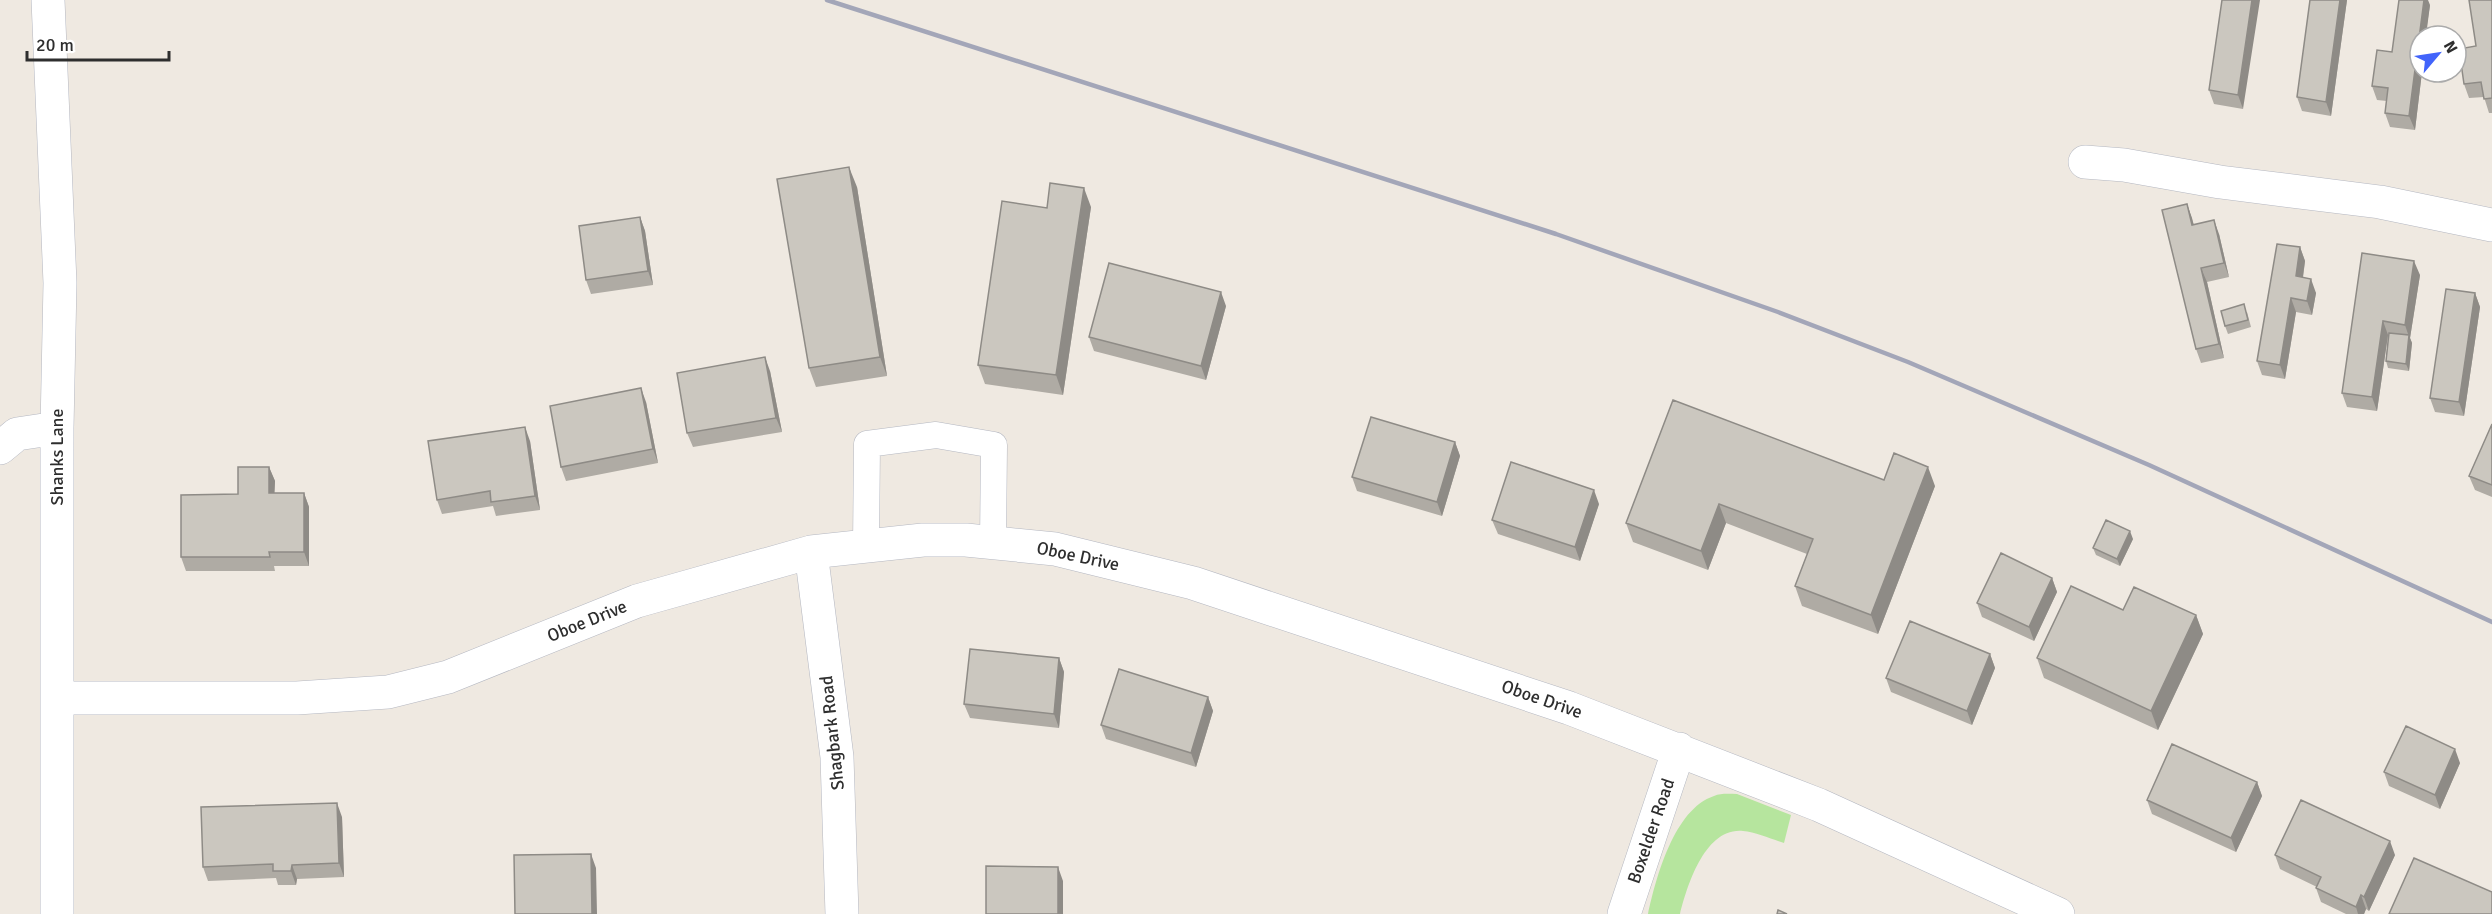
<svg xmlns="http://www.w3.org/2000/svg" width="2492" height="914" viewBox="0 0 2492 914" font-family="Signika,sans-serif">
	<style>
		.green { fill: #b6e59e }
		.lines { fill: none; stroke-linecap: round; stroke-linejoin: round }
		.lane-casing { stroke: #b4b7c1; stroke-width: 27 }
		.street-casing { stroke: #b4b7c1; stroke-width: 34 }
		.lane { stroke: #fff; stroke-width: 26 }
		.street { stroke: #fff; stroke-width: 33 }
		.rail { stroke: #a3a6b8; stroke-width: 4.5 }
		.wall { fill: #afaba4 }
		.shaded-wall { fill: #8e8b86 }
		.building { fill: #cbc7bf; stroke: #8e8b86; stroke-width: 1.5 }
		.labels { text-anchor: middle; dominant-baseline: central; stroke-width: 4.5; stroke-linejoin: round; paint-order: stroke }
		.street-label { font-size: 18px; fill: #2e2e2e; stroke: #fff }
	</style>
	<rect width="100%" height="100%" fill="#efe9e1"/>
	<path class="green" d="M 1737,794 L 1791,815 L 1784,843 C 1771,839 1756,832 1743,831 C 1705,827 1687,886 1680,914 L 1648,914 C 1656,878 1674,809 1714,796 C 1721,793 1729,794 1737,794 Z"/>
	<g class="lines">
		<defs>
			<path id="lane" d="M 866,547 L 867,444 L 936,435 L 994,445 L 993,543"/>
			<path id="street" d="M 48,0 L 60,283 L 57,428 L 57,914
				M 2085,162 L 2124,165 L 2220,182 L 2380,202 L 2492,225
				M 0,448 L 17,434 L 57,428
				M 811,552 L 837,757 L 842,914
				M 58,698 L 297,698 L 388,692 L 448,677 L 637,601 L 811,552 L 923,540 L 966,540 L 1055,549 L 1193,583 L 1569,708 L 1819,805 L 2058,914
				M 1624,914 L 1679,749"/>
		</defs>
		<use href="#lane" class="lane-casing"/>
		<use href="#street" class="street-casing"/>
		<use href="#lane" class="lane"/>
		<use href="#street" class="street"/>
		<path class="rail" d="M 827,0 L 1556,234 L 1778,312 L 1908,362 L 2149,465 L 2492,622"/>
	</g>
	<path class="wall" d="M 2222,0 L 2243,109 L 2214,104 L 2209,90 Z
		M 2310,0 L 2347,0 L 2331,116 L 2302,111 L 2297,97 Z
		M 2492,0 L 2492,113 L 2489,113 L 2484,97 L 2469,98 L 2464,84 Z
		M 2430,5 L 2420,72 L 2422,72 L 2415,130 L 2390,127 L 2385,113 L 2387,101 L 2377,100 L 2372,86 L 2392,52 Z
		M 857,187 L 887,376 L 816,387 L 809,368 Z
		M 2187,204 L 2194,225 L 2219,234 L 2229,277 L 2207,282 L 2224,358 L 2201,363 L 2196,349 Z
		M 1091,207 L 1063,395 L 985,384 L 978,365 L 1047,208 Z
		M 640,217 L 645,231 L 653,285 L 591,294 L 586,280 Z
		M 2300,247 L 2305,261 L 2303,278 L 2316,293 L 2312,315 L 2296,312 L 2285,379 L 2262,375 L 2257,361 Z
		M 2362,253 L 2420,275 L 2410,338 L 2412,343 L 2409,371 L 2388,368 L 2386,361 L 2388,335 L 2377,411 L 2347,407 L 2342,393 Z
		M 2475,293 L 2480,307 L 2464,416 L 2435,412 L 2430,398 Z
		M 1226,306 L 1206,380 L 1094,351 L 1089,337 Z
		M 2247,312 L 2251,327 L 2228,334 L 2225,326 Z
		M 770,371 L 782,432 L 693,447 L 687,433 Z
		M 1673,400 L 1884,480 L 1935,486 L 1878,634 L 1802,606 L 1795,586 L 1807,554 L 1726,523 L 1708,570 L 1633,542 L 1626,523 Z
		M 646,402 L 658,463 L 566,481 L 561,467 Z
		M 2492,424 L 2492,497 L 2475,490 L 2469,476 Z
		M 530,441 L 540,510 L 496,516 L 493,506 L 442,514 L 437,500 Z
		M 1455,442 L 1460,456 L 1442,516 L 1357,491 L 1352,477 Z
		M 269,467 L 275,481 L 274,493 L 304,493 L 309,507 L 309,566 L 274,566 L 275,571 L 186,571 L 181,557 L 238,494 Z
		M 1599,504 L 1580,561 L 1498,534 L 1492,520 Z
		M 2133,539 L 2120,566 L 2096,555 L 2093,548 Z
		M 2052,578 L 2057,592 L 2034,641 L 1982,617 L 1977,603 Z
		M 2123,610 L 2196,615 L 2203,634 L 2158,730 L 2044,678 L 2037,658 Z
		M 1990,654 L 1995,668 L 1972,725 L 1891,692 L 1886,678 Z
		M 1059,658 L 1064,672 L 1059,728 L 970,718 L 964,704 Z
		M 1208,697 L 1213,711 L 1196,767 L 1106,739 L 1101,725 Z
		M 2460,763 L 2440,809 L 2389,786 L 2384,772 Z
		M 2257,782 L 2262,796 L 2236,852 L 2152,814 L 2147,800 Z
		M 342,817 L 344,877 L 297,879 L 296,885 L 278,885 L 276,878 L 208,881 L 203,867 Z
		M 2275,855 L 2395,855 L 2369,911 L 2366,909 L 2364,914 L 2346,914 L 2321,902 L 2316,888 L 2317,887 L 2280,869 Z"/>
	<path class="shaded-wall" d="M 2252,0 L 2260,0 L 2243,109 L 2238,95 Z
		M 2340,0 L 2347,0 L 2331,116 L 2326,102 Z
		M 2424,0 L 2428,0 L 2430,5 L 2426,36 L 2420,36 L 2420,72 L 2422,72 L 2415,130 L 2409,116 Z
		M 849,167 L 857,187 L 887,376 L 880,357 Z
		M 1084,188 L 1091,207 L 1063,395 L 1056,375 Z
		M 2187,204 L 2192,218 L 2197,239 L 2192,225 Z
		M 640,217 L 645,231 L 653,285 L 648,271 Z
		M 2214,220 L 2219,234 L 2229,277 L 2224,263 Z
		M 2300,247 L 2305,261 L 2301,290 L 2296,276 Z
		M 2414,261 L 2420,275 L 2410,338 L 2412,343 L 2409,371 L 2406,364 L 2409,337 L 2405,325 Z
		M 2201,268 L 2207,282 L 2224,358 L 2219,344 Z
		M 2311,279 L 2316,293 L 2312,315 L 2307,301 Z
		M 1221,292 L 1226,306 L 1206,380 L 1201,366 Z
		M 2475,293 L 2480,307 L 2464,416 L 2459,402 Z
		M 2291,298 L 2296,312 L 2285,379 L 2280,365 Z
		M 2383,321 L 2388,335 L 2377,411 L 2372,397 Z
		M 765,357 L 770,371 L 782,432 L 776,418 Z
		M 641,388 L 646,402 L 658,463 L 653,449 Z
		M 525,427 L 530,441 L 540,510 L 535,496 Z
		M 1455,442 L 1460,456 L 1442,516 L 1437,502 Z
		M 269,467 L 275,481 L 274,507 L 269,493 Z
		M 1928,467 L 1935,486 L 1878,634 L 1871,615 Z
		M 1594,490 L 1599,504 L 1580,561 L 1575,547 Z
		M 304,493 L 309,507 L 309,566 L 304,552 Z
		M 1719,504 L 1726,523 L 1708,570 L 1701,551 Z
		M 2130,531 L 2133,539 L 2120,566 L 2117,559 Z
		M 2052,578 L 2057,592 L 2034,641 L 2029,627 Z
		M 2196,615 L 2203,634 L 2158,730 L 2151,711 Z
		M 1990,654 L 1995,668 L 1972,725 L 1967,711 Z
		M 1059,658 L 1064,672 L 1059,728 L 1054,714 Z
		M 1208,697 L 1213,711 L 1196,767 L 1191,753 Z
		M 2455,749 L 2460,763 L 2440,809 L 2435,795 Z
		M 2257,782 L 2262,796 L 2236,852 L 2231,838 Z
		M 337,803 L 342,817 L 344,877 L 339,863 Z
		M 2390,841 L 2395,855 L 2369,911 L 2364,897 Z
		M 591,854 L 596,868 L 597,914 L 592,914 Z
		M 292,865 L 297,879 L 296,885 L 291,871 Z
		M 1058,867 L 1063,881 L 1063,914 L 1058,914 Z
		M 2361,895 L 2366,909 L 2364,914 L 2358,914 L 2356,907 Z"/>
	<path class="building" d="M 2222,0 L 2252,0 L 2238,95 L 2209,90 Z
		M 2310,0 L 2340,0 L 2326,102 L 2297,97 Z
		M 2399,0 L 2424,0 L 2409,116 L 2385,113 L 2388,88 L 2372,86 L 2377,50 L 2392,52 Z
		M 2469,0 L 2492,0 L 2492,98 L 2484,99 L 2481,82 L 2464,84 L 2459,49 L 2476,46 Z
		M 849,167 L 880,357 L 809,368 L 777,179 Z
		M 1050,183 L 1084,188 L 1056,375 L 978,365 L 1002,201 L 1047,208 Z
		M 2187,204 L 2192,225 L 2214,220 L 2224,263 L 2201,268 L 2219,344 L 2196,349 L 2162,210 Z
		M 640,217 L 648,271 L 586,280 L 579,226 Z
		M 2277,244 L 2300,247 L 2296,276 L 2311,279 L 2307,301 L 2291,298 L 2280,365 L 2257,361 Z
		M 2362,253 L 2414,261 L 2405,325 L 2383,321 L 2372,397 L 2342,393 Z
		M 1109,263 L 1221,292 L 1201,366 L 1089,337 Z
		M 2446,289 L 2475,293 L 2459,402 L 2430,398 Z
		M 2244,304 L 2248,320 L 2225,326 L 2221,311 Z
		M 2389,333 L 2409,335 L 2406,364 L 2386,361 Z
		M 765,357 L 776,418 L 687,433 L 677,373 Z
		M 641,388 L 653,449 L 561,467 L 550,406 Z
		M 1673,400 L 1884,480 L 1894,453 L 1928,467 L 1871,615 L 1795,586 L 1813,539 L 1719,504 L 1701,551 L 1626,523 Z
		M 1371,417 L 1455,442 L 1437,502 L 1352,477 Z
		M 2492,424 L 2492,485 L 2469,476 Z
		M 525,427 L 535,496 L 491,502 L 490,491 L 437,500 L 428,441 Z
		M 1511,462 L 1594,490 L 1575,547 L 1492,520 Z
		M 238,467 L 269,467 L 269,493 L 304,493 L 304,552 L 269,552 L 270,557 L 181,557 L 181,495 L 238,494 Z
		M 2106,520 L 2130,531 L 2117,559 L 2093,548 Z
		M 2001,553 L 2052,578 L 2029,627 L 1977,603 Z
		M 2071,586 L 2123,610 L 2134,587 L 2196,615 L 2151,711 L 2037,658 Z
		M 1910,621 L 1990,654 L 1967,711 L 1886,678 Z
		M 970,649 L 1059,658 L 1054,714 L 964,704 Z
		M 1119,669 L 1208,697 L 1191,753 L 1101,725 Z
		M 2406,726 L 2455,749 L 2435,795 L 2384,772 Z
		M 2172,744 L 2257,782 L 2231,838 L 2147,800 Z
		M 2301,800 L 2390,841 L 2364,897 L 2361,895 L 2356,907 L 2316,888 L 2321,877 L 2275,855 Z
		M 337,803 L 339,863 L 292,865 L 291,871 L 273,871 L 273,864 L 203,867 L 201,807 Z
		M 591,854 L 592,914 L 515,914 L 514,855 Z
		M 2414,858 L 2492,892 L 2492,914 L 2389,914 Z
		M 986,866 L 1058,867 L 1058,914 L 986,914 Z
		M 1778,910 L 1787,914 L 1777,914 Z"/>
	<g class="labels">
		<g class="street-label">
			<text transform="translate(57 457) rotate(-90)">Shanks Lane</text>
			<text transform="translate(1078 556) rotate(12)">Oboe Drive</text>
			<text transform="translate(587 621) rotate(-22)">Oboe Drive</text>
			<text transform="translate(1542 699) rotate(19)">Oboe Drive</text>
			<text transform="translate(832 733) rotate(-96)">Shagbark Road</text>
			<text transform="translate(1651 831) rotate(-71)">Boxelder Road</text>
		</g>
	</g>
	<g transform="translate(2438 54) rotate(61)"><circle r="28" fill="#ffffff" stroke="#ababab" stroke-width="1.5"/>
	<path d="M0-4.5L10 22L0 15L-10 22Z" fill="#4264fb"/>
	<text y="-9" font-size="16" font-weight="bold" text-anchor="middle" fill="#2e2e2e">N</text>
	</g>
	<path d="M27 51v9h142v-9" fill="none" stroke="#2e2e2e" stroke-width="3"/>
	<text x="36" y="51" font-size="18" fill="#2e2e2e" stroke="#ffffff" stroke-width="4.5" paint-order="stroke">20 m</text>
</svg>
